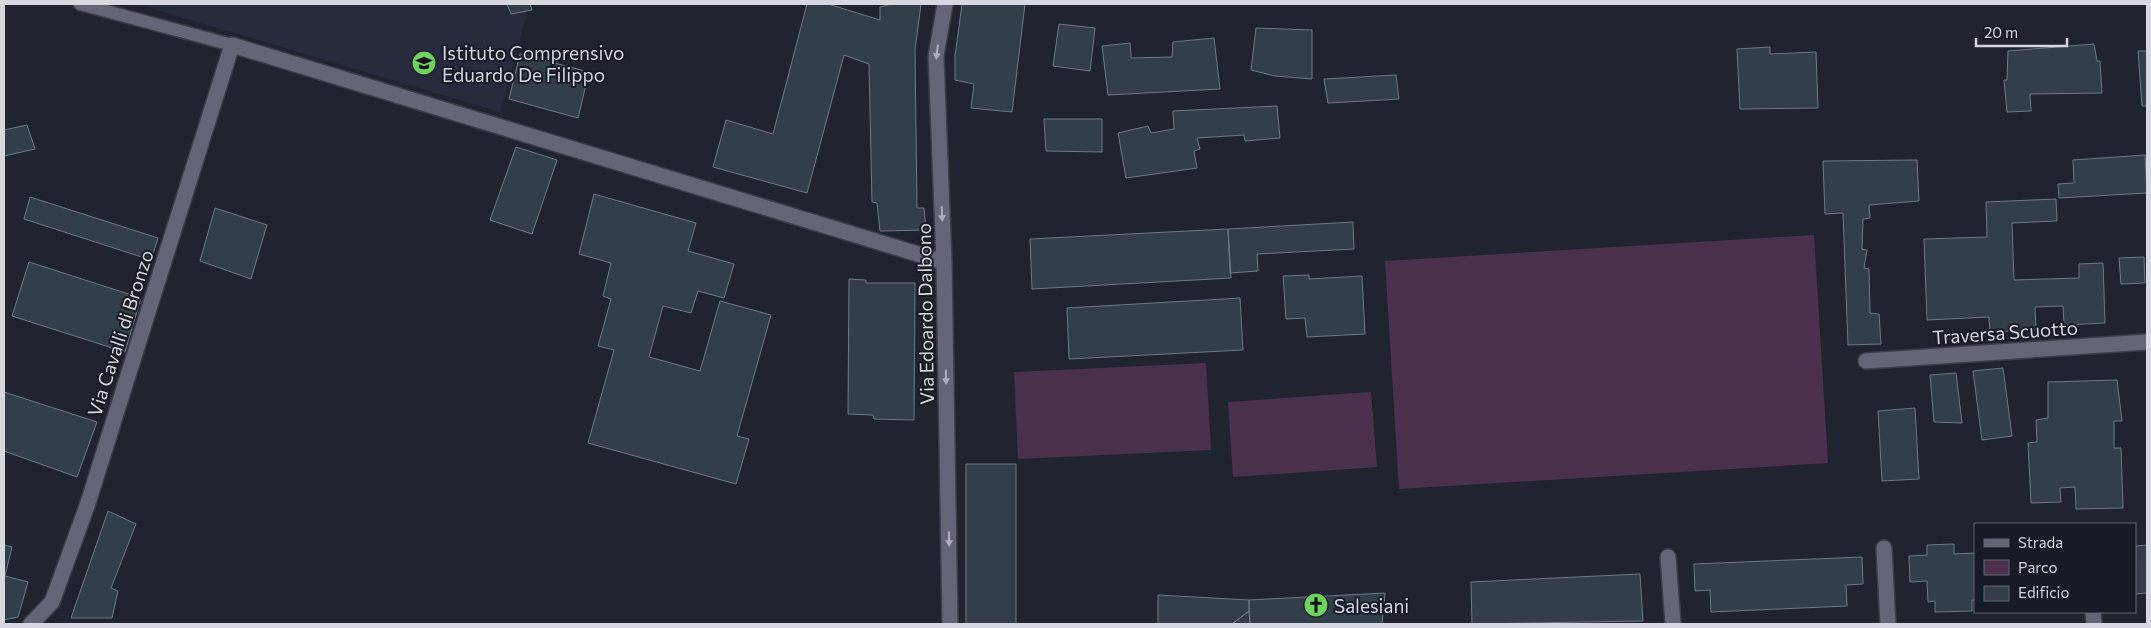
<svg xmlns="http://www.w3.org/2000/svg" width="2151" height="628" viewBox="0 0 2151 628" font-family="Commissioner,sans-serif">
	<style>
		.built { fill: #262b3e }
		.green { fill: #4c314e }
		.building { fill: #323e49; stroke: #6d7b87 }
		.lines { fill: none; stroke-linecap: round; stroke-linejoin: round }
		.lane-casing { stroke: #3b3e49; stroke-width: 15 }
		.street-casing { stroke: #3b3e49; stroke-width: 18 }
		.lane { stroke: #626676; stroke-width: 12 }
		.street { stroke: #626676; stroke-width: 15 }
		.oneway { fill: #adb0bc }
		.labels { text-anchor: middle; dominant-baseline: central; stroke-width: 4; stroke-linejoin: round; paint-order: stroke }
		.poi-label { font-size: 19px; fill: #d5d8e1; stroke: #171a27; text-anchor: start }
		.street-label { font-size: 19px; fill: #d5d8e1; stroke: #171a27 }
	</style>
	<rect width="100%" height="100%" fill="#202431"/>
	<path class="built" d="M 137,4 L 525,4 L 527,13 L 500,112 Z"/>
	<path class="green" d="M 1814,235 L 1828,463 L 1399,489 L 1385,261 Z
		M 1206,363 L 1211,450 L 1018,459 L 1014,372 Z
		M 1371,392 L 1377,467 L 1233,477 L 1228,402 Z"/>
	<path class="building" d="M 507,4 L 530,4 L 532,10 L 511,14 Z
		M 807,4 L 828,4 L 880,20 L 880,7 L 892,4 L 921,4 L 915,50 L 917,208 L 924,208 L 926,230 L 880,231 L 877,203 L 872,202 L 869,64 L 844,55 L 807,193 L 713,167 L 726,120 L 773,134 Z
		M 962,4 L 1025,4 L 1012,112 L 971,108 L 974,84 L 955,80 L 955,56 Z
		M 1059,24 L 1095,28 L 1090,71 L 1053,66 Z
		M 1256,28 L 1312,30 L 1312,79 L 1275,76 L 1251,70 Z
		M 1214,38 L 1220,89 L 1108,95 L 1102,46 L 1130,43 L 1131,58 L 1172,57 L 1173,42 Z
		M 2094,44 L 2097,61 L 2100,61 L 2102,93 L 2030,94 L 2031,111 L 2007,112 L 2004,80 L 2007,80 L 2008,51 Z
		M 1770,47 L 1770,54 L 1816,52 L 1818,108 L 1740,109 L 1737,49 Z
		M 2138,51 L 2147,51 L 2147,106 L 2142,106 Z
		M 520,54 L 589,72 L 578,118 L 509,99 Z
		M 1396,75 L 1399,99 L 1328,103 L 1324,79 Z
		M 1277,106 L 1280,138 L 1245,141 L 1244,135 L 1197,138 L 1200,149 L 1194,151 L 1197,168 L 1126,178 L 1118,133 L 1148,126 L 1151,133 L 1174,129 L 1173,111 Z
		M 1044,119 L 1102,119 L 1102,152 L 1046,151 Z
		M 27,125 L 35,149 L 4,156 L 4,130 Z
		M 516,147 L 557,160 L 532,234 L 490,220 Z
		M 2145,155 L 2147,193 L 2059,198 L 2058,184 L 2074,183 L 2073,160 Z
		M 1917,160 L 1919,201 L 1869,205 L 1870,218 L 1863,219 L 1862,249 L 1867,250 L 1864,268 L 1869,269 L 1870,313 L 1879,314 L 1881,344 L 1848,345 L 1843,213 L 1825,214 L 1823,161 Z
		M 594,194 L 696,223 L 688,251 L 734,264 L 724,298 L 698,291 L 691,313 L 663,306 L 649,357 L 700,371 L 720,301 L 771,315 L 737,436 L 749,439 L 736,484 L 588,443 L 614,350 L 598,346 L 611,299 L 603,296 L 611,263 L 579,254 Z
		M 30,197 L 158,238 L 151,260 L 24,219 Z
		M 2056,199 L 2057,221 L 2012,223 L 2014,280 L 2079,278 L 2079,264 L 2103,263 L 2105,323 L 2064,325 L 2063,306 L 2035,307 L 2036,330 L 1990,332 L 1989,317 L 1927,320 L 1924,239 L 1987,237 L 1986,202 Z
		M 215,208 L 267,225 L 251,279 L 200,261 Z
		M 1353,222 L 1354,249 L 1257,254 L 1258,271 L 1230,273 L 1228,229 Z
		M 1228,229 L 1231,278 L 1032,289 L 1030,239 Z
		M 2144,257 L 2145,283 L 2121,284 L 2119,258 Z
		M 29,262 L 141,298 L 125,352 L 12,316 Z
		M 1309,275 L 1309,279 L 1362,276 L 1365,334 L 1307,337 L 1305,318 L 1286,319 L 1283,276 Z
		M 849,279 L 866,280 L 866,283 L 915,283 L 914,420 L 874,419 L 873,415 L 848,414 Z
		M 1240,298 L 1243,350 L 1069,359 L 1067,308 Z
		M 2003,368 L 2012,436 L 1982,440 L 1973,371 Z
		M 1956,373 L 1962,423 L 1934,422 L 1930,375 Z
		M 2117,380 L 2122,421 L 2114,421 L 2114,448 L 2121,448 L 2123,508 L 2076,509 L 2075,487 L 2060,488 L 2061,502 L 2031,503 L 2028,443 L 2037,442 L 2036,420 L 2048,418 L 2048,382 Z
		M 4,392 L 97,422 L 77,477 L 4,451 Z
		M 1915,408 L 1919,479 L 1882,481 L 1878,411 Z
		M 966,464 L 1016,464 L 1016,624 L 966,624 Z
		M 108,511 L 136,524 L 111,588 L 118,591 L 112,618 L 71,618 Z
		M 1954,544 L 1954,554 L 1975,553 L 1975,600 L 1972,600 L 1972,611 L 1935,612 L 1935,601 L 1928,602 L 1927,581 L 1910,582 L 1909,556 L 1927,555 L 1927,545 Z
		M 4,545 L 12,547 L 5,576 L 28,582 L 18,617 L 4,620 Z
		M 2147,545 L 2147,593 L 2135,594 L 2136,546 Z
		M 1862,557 L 1863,584 L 1846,585 L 1847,606 L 1711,612 L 1710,590 L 1695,591 L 1694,564 Z
		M 1640,574 L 1643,621 L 1472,624 L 1471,582 Z
		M 1385,593 L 1382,624 L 1250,624 L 1249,600 Z
		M 1158,595 L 1249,600 L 1249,611 L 1232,624 L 1158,624 Z
		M 1249,611 L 1250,624 L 1232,624 Z"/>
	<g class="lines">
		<defs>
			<path id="lane" d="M 80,4 L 232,45"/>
			<path id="street" d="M 945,4 L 936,56 L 944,262 L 950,624
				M 1866,361 L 2147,342
				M 1884,548 L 1888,624
				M 1668,557 L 1673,624
				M 2093,612 L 2094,624
				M 31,624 L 52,602 L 87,506 L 232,45 L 944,262"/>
		</defs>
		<use href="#lane" class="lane-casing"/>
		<use href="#street" class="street-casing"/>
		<use href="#lane" class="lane"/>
		<use href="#street" class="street"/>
	</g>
	<defs><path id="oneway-solid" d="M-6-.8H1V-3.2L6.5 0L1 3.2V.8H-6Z" transform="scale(1.25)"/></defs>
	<g class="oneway">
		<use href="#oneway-solid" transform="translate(937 52) rotate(97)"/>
		<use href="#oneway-solid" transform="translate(942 214) rotate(88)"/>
		<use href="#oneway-solid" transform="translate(946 377) rotate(89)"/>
		<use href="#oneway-solid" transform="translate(949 539) rotate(89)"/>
	</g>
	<defs>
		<symbol id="school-disc" viewBox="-11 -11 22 22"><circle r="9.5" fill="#6fd360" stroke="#171a27"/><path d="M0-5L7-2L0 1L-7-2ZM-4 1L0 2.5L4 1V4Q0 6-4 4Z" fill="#111"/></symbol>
		<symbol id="church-disc" viewBox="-11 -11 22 22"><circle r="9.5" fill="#6fd360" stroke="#171a27"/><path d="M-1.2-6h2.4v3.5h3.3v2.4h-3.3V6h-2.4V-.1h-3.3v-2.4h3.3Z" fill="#111"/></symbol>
	</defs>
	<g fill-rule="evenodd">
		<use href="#school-disc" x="410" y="49" width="28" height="28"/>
		<use href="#church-disc" x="1302" y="591" width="28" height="28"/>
	</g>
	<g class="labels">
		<g class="poi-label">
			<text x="442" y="52">Istituto Comprensivo<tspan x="442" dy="22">Eduardo De Filippo</tspan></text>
			<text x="1334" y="605">Salesiani</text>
		</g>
		<g class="street-label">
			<text transform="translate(925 314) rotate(-91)">Via Edoardo Dalbono</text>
			<text transform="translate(2005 332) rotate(-4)">Traversa Scuotto</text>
			<text transform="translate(120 333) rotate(-72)">Via Cavalli di Bronzo</text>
		</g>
	</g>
	<rect width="2151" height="628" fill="none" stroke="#d5d8e1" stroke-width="10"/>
	<rect x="1974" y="523" width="162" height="90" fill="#171a27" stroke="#636671"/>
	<rect x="1984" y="539" width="25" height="8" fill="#626676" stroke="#636671"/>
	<text x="2018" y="548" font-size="15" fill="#d5d8e1">Strada</text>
	<rect x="1984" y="560" width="25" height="15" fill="#4c314e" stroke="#636671"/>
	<text x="2018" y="573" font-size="15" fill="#d5d8e1">Parco</text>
	<rect x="1984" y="586" width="25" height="15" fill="#323e49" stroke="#636671"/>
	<text x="2018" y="598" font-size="15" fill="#d5d8e1">Edificio</text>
	<path d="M1976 38v8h91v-8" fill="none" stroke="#d5d8e1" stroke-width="2.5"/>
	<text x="1984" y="38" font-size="15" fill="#d5d8e1" stroke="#171a27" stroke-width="4" paint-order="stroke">20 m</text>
</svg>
